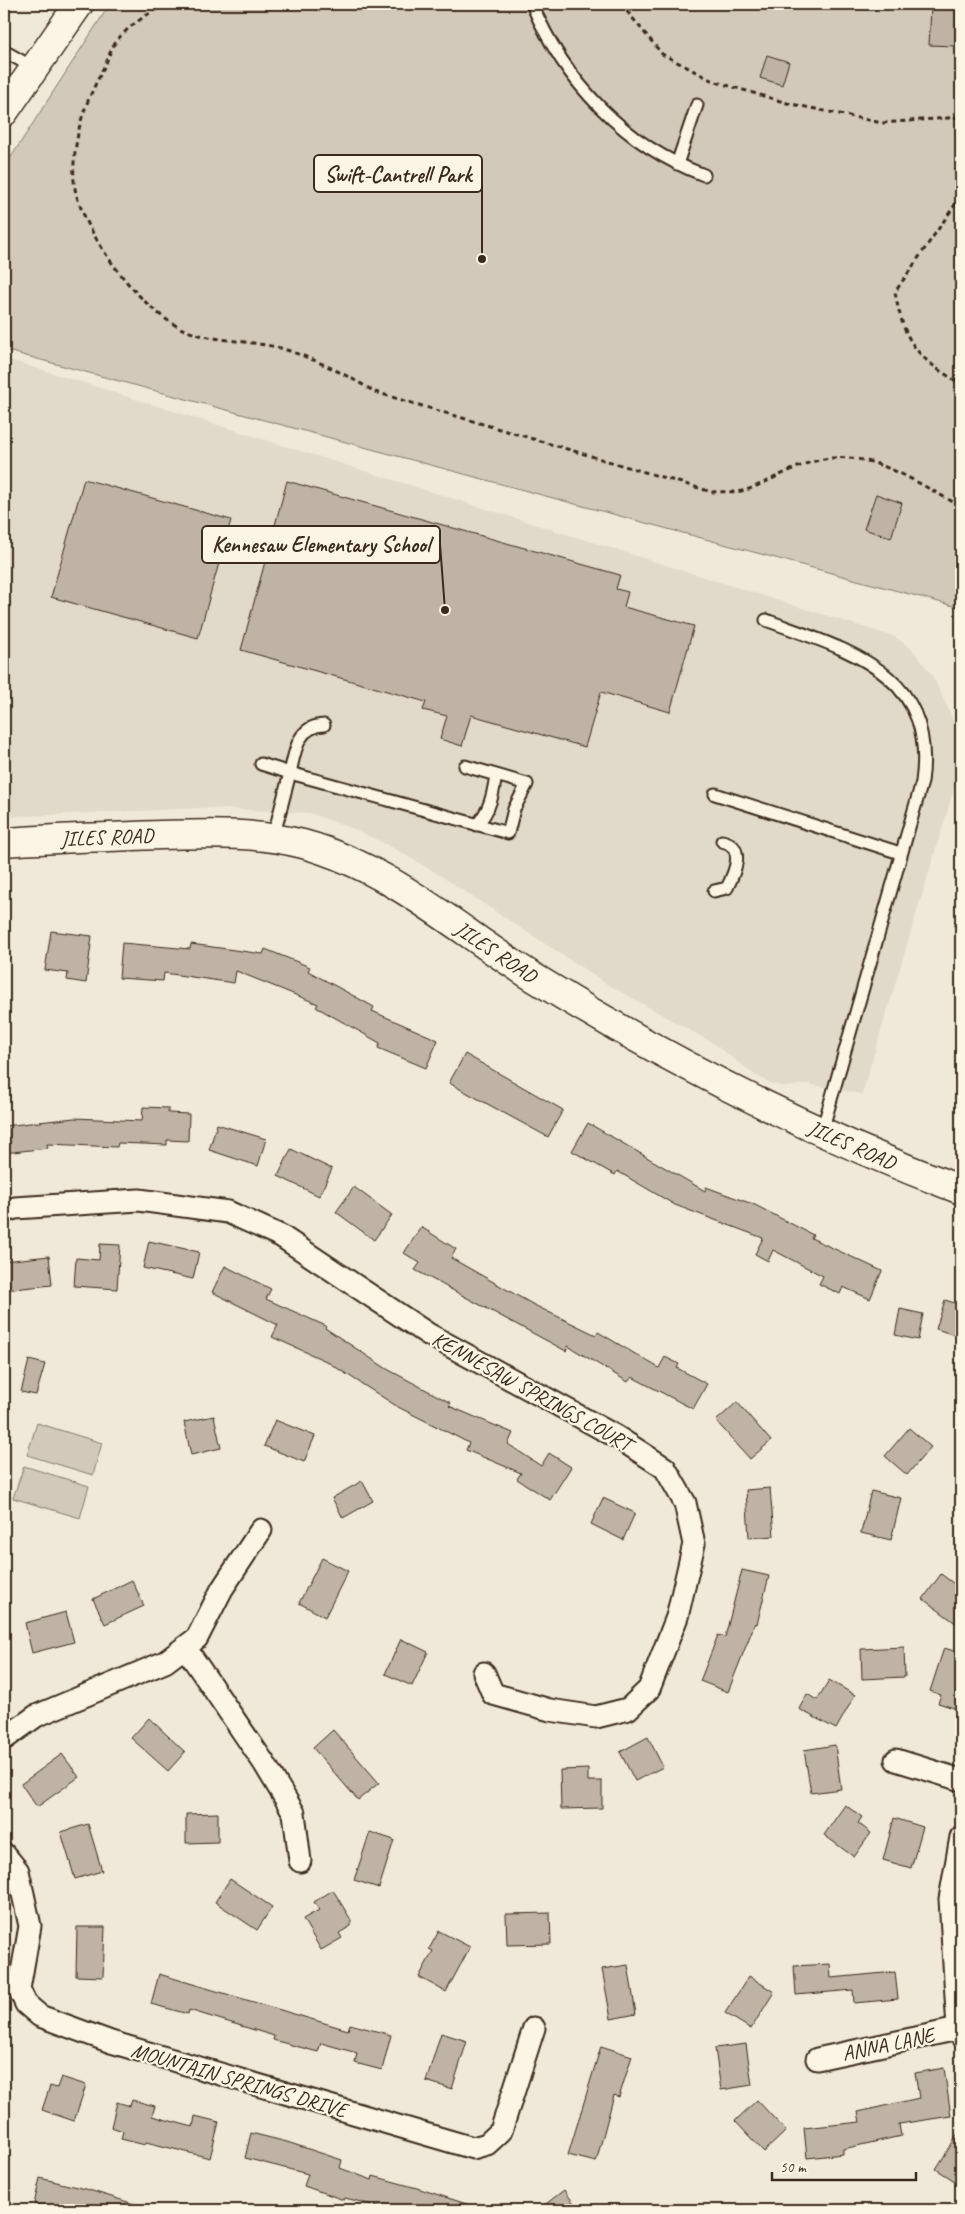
<svg xmlns="http://www.w3.org/2000/svg" width="965" height="2214" viewBox="0 0 965 2214" font-family="Caveat,sans-serif">
	<style>
		.built { fill: #e1d9c9 }
		.green { fill: #d2c9ba; stroke: #867a6c }
		.building { fill: #beb3a4; stroke: #3b2a1e }
		.lines { fill: none; stroke-linecap: round; stroke-linejoin: round }
		.lane-casing { stroke: #3b2a1e; stroke-width: 15 }
		.street-casing { stroke: #3b2a1e; stroke-width: 25 }
		.secondary-casing { stroke: #3b2a1e; stroke-width: 31 }
		.path { stroke: #3b2a1e; stroke-width: 3; stroke-dasharray: 5 4; stroke-linecap: butt }
		.lane { stroke: #fcf5e5; stroke-width: 11 }
		.street { stroke: #fcf5e5; stroke-width: 21 }
		.secondary { stroke: #fcf5e5; stroke-width: 28 }
		.labels { text-anchor: middle; dominant-baseline: central; stroke-width: 4.5; stroke-linejoin: round; paint-order: stroke }
		.street-label { font-size: 21px; fill: #3b2a1e; stroke: #fcf5e5 }
		.leader { fill: none; stroke: #3b2a1e; stroke-width: 2 }
		.callout-dot { fill: #3b2a1e; stroke: #fcf5e5; stroke-width: 2 }
		.callout { fill: #fcf5e5; stroke: #3b2a1e; stroke-width: 2 }
		.callout-label { font-size: 22px; text-anchor: middle; font-weight: bold; fill: #3b2a1e }
	</style>
	<rect width="100%" height="100%" fill="#f0e9d9"/>
	<filter id="ink" filterUnits="userSpaceOnUse"><feTurbulence type="fractalNoise" baseFrequency=".02" numOctaves="2"/><feDisplacementMap in="SourceGraphic" scale="10" xChannelSelector="R" yChannelSelector="G"/><feConvolveMatrix kernelMatrix="1 2 1 2 8 2 1 2 1" color-interpolation-filters="sRGB"/></filter>
	<g filter="url(#ink)">
		<path class="built" d="M 4,358 L 895,637 L 912,649 L 932,675 L 950,713 L 959,737 L 961,766 L 862,1094 L 807,1084 L 786,1087 L 772,1084 L 755,1075 L 713,1043 L 607,984 L 438,874 L 388,845 L 354,829 L 309,813 L 204,808 L 4,817 Z"/>
		<path class="green" d="M 110,4 L 961,4 L 961,608 L 4,350 L 4,168 Z
			M 37,1423 L 102,1443 L 93,1475 L 27,1455 Z
			M 24,1466 L 89,1486 L 80,1518 L 13,1498 Z"/>
		<path class="building" d="M 931,8 L 957,9 L 955,46 L 929,45 Z
			M 767,55 L 789,62 L 782,85 L 760,78 Z
			M 84,479 L 231,520 L 198,638 L 51,597 Z
			M 287,481 L 620,575 L 616,589 L 628,592 L 624,607 L 694,626 L 670,712 L 601,692 L 585,747 L 471,715 L 462,746 L 440,739 L 447,716 L 423,710 L 426,702 L 241,650 Z
			M 876,494 L 902,503 L 891,538 L 864,529 Z
			M 51,931 L 92,936 L 86,983 L 67,980 L 68,973 L 45,970 Z
			M 122,943 L 190,949 L 191,944 L 263,954 L 265,949 L 310,967 L 308,971 L 374,1007 L 372,1011 L 438,1040 L 426,1068 L 378,1048 L 380,1043 L 316,1007 L 318,1004 L 236,971 L 234,983 L 164,973 L 163,981 L 119,978 Z
			M 465,1054 L 563,1110 L 548,1137 L 449,1083 Z
			M 143,1107 L 168,1108 L 168,1113 L 189,1114 L 188,1141 L 167,1140 L 167,1145 L 118,1143 L 117,1147 L 47,1144 L 48,1148 L 4,1153 L 4,1126 L 74,1118 L 142,1121 Z
			M 588,1123 L 705,1191 L 706,1187 L 755,1205 L 813,1235 L 811,1238 L 882,1271 L 870,1299 L 843,1287 L 840,1294 L 819,1284 L 823,1276 L 773,1250 L 768,1261 L 755,1254 L 763,1238 L 675,1205 L 617,1171 L 615,1175 L 572,1151 Z
			M 217,1124 L 266,1139 L 258,1166 L 209,1150 Z
			M 291,1149 L 332,1169 L 319,1196 L 278,1176 Z
			M 354,1187 L 392,1215 L 374,1240 L 336,1212 Z
			M 421,1227 L 456,1249 L 451,1258 L 534,1305 L 596,1335 L 598,1332 L 659,1368 L 665,1357 L 679,1364 L 677,1368 L 707,1384 L 693,1409 L 632,1377 L 628,1382 L 568,1346 L 566,1351 L 415,1270 L 420,1263 L 404,1253 Z
			M 149,1241 L 199,1252 L 193,1279 L 143,1268 Z
			M 100,1244 L 120,1245 L 117,1289 L 74,1286 L 76,1258 L 99,1260 Z
			M 49,1256 L 52,1285 L 4,1290 L 4,1261 Z
			M 225,1266 L 271,1289 L 266,1299 L 326,1326 L 325,1328 L 387,1369 L 451,1403 L 449,1406 L 513,1433 L 508,1444 L 541,1466 L 549,1453 L 571,1467 L 550,1500 L 517,1479 L 521,1473 L 466,1450 L 469,1443 L 398,1407 L 326,1361 L 272,1337 L 278,1325 L 212,1292 Z
			M 945,1300 L 961,1305 L 961,1337 L 936,1329 Z
			M 900,1309 L 923,1314 L 918,1340 L 895,1335 Z
			M 29,1360 L 45,1364 L 36,1395 L 21,1392 Z
			M 737,1402 L 771,1441 L 750,1459 L 716,1421 Z
			M 214,1416 L 221,1448 L 191,1455 L 184,1422 Z
			M 275,1420 L 315,1436 L 304,1462 L 264,1446 Z
			M 909,1428 L 931,1447 L 907,1475 L 885,1456 Z
			M 362,1481 L 373,1501 L 343,1518 L 332,1498 Z
			M 770,1488 L 774,1536 L 749,1538 L 746,1490 Z
			M 871,1491 L 901,1498 L 891,1540 L 861,1533 Z
			M 603,1498 L 635,1513 L 623,1540 L 591,1524 Z
			M 322,1558 L 348,1571 L 325,1617 L 299,1603 Z
			M 742,1570 L 769,1576 L 757,1624 L 755,1623 L 728,1692 L 700,1681 L 718,1635 L 725,1637 Z
			M 941,1574 L 961,1589 L 961,1627 L 923,1599 Z
			M 132,1580 L 144,1606 L 105,1624 L 93,1599 Z
			M 66,1612 L 74,1642 L 32,1653 L 25,1623 Z
			M 401,1639 L 428,1652 L 412,1686 L 385,1674 Z
			M 904,1647 L 905,1677 L 862,1679 L 861,1649 Z
			M 944,1648 L 961,1653 L 961,1695 L 957,1709 L 938,1703 L 941,1695 L 930,1691 Z
			M 829,1680 L 855,1695 L 836,1729 L 799,1709 L 807,1694 L 817,1700 Z
			M 149,1718 L 185,1752 L 168,1771 L 131,1738 Z
			M 333,1730 L 379,1783 L 358,1800 L 313,1748 Z
			M 648,1737 L 663,1767 L 635,1781 L 620,1752 Z
			M 835,1745 L 841,1789 L 811,1793 L 804,1750 Z
			M 62,1754 L 79,1777 L 37,1807 L 21,1784 Z
			M 588,1769 L 588,1781 L 602,1781 L 602,1808 L 561,1809 L 560,1770 Z
			M 845,1805 L 862,1817 L 858,1823 L 871,1833 L 854,1857 L 824,1835 Z
			M 218,1813 L 218,1842 L 186,1843 L 186,1814 Z
			M 894,1818 L 923,1827 L 911,1868 L 883,1860 Z
			M 88,1824 L 102,1871 L 75,1879 L 61,1832 Z
			M 370,1832 L 394,1840 L 379,1888 L 354,1880 Z
			M 230,1879 L 272,1907 L 257,1930 L 215,1902 Z
			M 333,1890 L 351,1920 L 351,1926 L 339,1933 L 342,1938 L 321,1950 L 303,1919 L 319,1910 L 314,1902 Z
			M 550,1913 L 551,1944 L 507,1945 L 506,1914 Z
			M 77,1927 L 105,1927 L 103,1977 L 76,1976 Z
			M 439,1931 L 470,1947 L 446,1992 L 419,1977 L 433,1951 L 429,1949 Z
			M 830,1964 L 831,1978 L 895,1972 L 898,1999 L 854,2003 L 853,1990 L 796,1995 L 794,1966 Z
			M 628,1965 L 636,2014 L 611,2019 L 602,1969 Z
			M 159,1974 L 348,2030 L 350,2024 L 391,2035 L 382,2070 L 355,2063 L 357,2053 L 321,2043 L 318,2052 L 273,2040 L 274,2036 L 189,2010 L 188,2014 L 151,2004 Z
			M 749,1976 L 774,1992 L 751,2029 L 725,2013 Z
			M 441,2033 L 467,2041 L 452,2089 L 426,2081 Z
			M 746,2044 L 752,2085 L 721,2090 L 715,2048 Z
			M 601,2046 L 632,2056 L 619,2097 L 614,2095 L 596,2162 L 568,2155 Z
			M 944,2068 L 951,2116 L 899,2124 L 901,2136 L 843,2149 L 843,2154 L 807,2158 L 804,2128 L 860,2122 L 858,2112 L 919,2098 L 915,2073 Z
			M 61,2077 L 86,2085 L 74,2121 L 42,2110 L 50,2086 L 57,2088 Z
			M 132,2100 L 155,2106 L 152,2116 L 193,2127 L 195,2116 L 219,2122 L 210,2158 L 146,2142 L 145,2145 L 121,2139 L 123,2131 L 111,2127 L 117,2102 L 130,2106 Z
			M 757,2100 L 786,2131 L 764,2152 L 735,2121 Z
			M 961,2129 L 961,2185 L 936,2169 Z
			M 251,2133 L 287,2142 L 342,2160 L 340,2168 L 372,2180 L 373,2176 L 417,2188 L 476,2207 L 476,2210 L 393,2210 L 345,2198 L 344,2200 L 304,2186 L 308,2174 L 245,2158 Z
			M 40,2178 L 89,2190 L 144,2207 L 144,2210 L 60,2210 L 34,2204 Z
			M 564,2190 L 579,2210 L 538,2210 Z"/>
		<g class="lines">
			<defs>
				<path id="lane" d="M 532,4 C 564,81 625,146 704,175
					M 4,51 L 34,68
					M 677,164 L 697,105
					M 766,620 C 849,651 937,672 922,782 L 822,1131
					M 324,725 C 297,726 295,752 290,773 L 508,833 L 514,809 L 527,784 L 465,766
					M 261,764 L 290,773 L 273,838
					M 715,794 L 900,853
					M 477,825 C 490,810 493,795 496,775
					M 714,891 L 727,888 C 735,872 746,846 722,841"/>
				<path id="street" d="M 4,1212 L 15,1208 L 139,1200 L 228,1212 L 281,1236 L 428,1334 L 617,1437 L 665,1468 L 685,1503 L 694,1544 L 677,1617 L 649,1689 L 628,1709 L 596,1717 L 550,1710 L 493,1694 L 484,1673
					M 185,1647 L 264,1763 L 294,1813 L 300,1861
					M 4,1739 L 36,1716 L 165,1662 L 197,1638 L 222,1589 L 261,1530
					M 896,1760 L 961,1780
					M 961,1837 L 950,1899 L 958,2029 L 961,2036
					M 4,1854 L 18,1871 L 30,1926 L 19,1989 L 26,2004 L 40,2016 L 111,2042 L 473,2148 L 487,2144 L 501,2131 L 534,2028
					M 817,2059 L 958,2029"/>
				<path id="secondary" d="M 4,112 L 79,4
					M 4,842 C 56,838 109,837 161,835 C 208,834 257,832 303,844 C 392,868 461,933 538,980 C 672,1063 814,1134 961,1190"/>
			</defs>
			<use href="#lane" class="lane-casing"/>
			<use href="#street" class="street-casing"/>
			<use href="#secondary" class="secondary-casing"/>
			<path class="path" d="M 165,4 C 149,13 130,25 117,40 C 112,46 109,56 106,63 C 95,85 84,106 79,129 C 75,148 71,174 76,193 C 88,239 142,313 187,331 C 217,342 249,340 280,348 C 314,358 345,374 375,392 L 712,492 C 722,491 736,493 746,490 C 772,481 796,464 824,459 C 874,450 919,485 961,506
				M 621,4 L 662,54 L 713,81 L 787,103 L 882,123 L 961,117
				M 961,196 L 895,292 C 904,343 917,358 961,384"/>
			<use href="#lane" class="lane"/>
			<use href="#street" class="street"/>
			<use href="#secondary" class="secondary"/>
		</g>
	</g>
	<g class="labels">
		<g class="street-label">
			<text transform="translate(107 837) rotate(-2)">JILES ROAD</text>
			<text transform="translate(496 952) rotate(34)">JILES ROAD</text>
			<text transform="translate(852 1145) rotate(24)">JILES ROAD</text>
			<text transform="translate(532 1391) rotate(29)">KENNESAW SPRINGS COURT</text>
			<text transform="translate(888 2044) rotate(-12)">ANNA LANE</text>
			<text transform="translate(239 2080) rotate(16)">MOUNTAIN SPRINGS DRIVE</text>
		</g>
	</g>
	<path class="leader" d="M482 259L482 174M445 610L440 544"/>
	<g class="callout-dot">
		<circle cx="482" cy="259" r="5"/>
		<circle cx="445" cy="610" r="5"/>
	</g>
	<g class="callout">
		<rect x="314" y="155" width="168" height="37" rx="5"/>
		<rect x="202" y="526" width="238" height="37" rx="5"/>
	</g>
	<g class="callout-label">
		<text x="398" y="182">Swift-Cantrell Park</text>
		<text x="321" y="552">Kennesaw Elementary School</text>
	</g>
	<rect width="965" height="2214" fill="none" stroke="#fcf5e5" stroke-width="20"/>
	<rect x="10" y="10" width="945" height="2194" fill="none" stroke="#3b2a1e" stroke-width="2" filter="url(#ink)"/>
	<path d="M772 2172v8h144v-8" fill="none" stroke="#3b2a1e" stroke-width="2.5"/>
	<text x="780" y="2172" font-size="15" fill="#3b2a1e" stroke="#fcf5e5" stroke-width="4" paint-order="stroke">50 m</text>
</svg>
